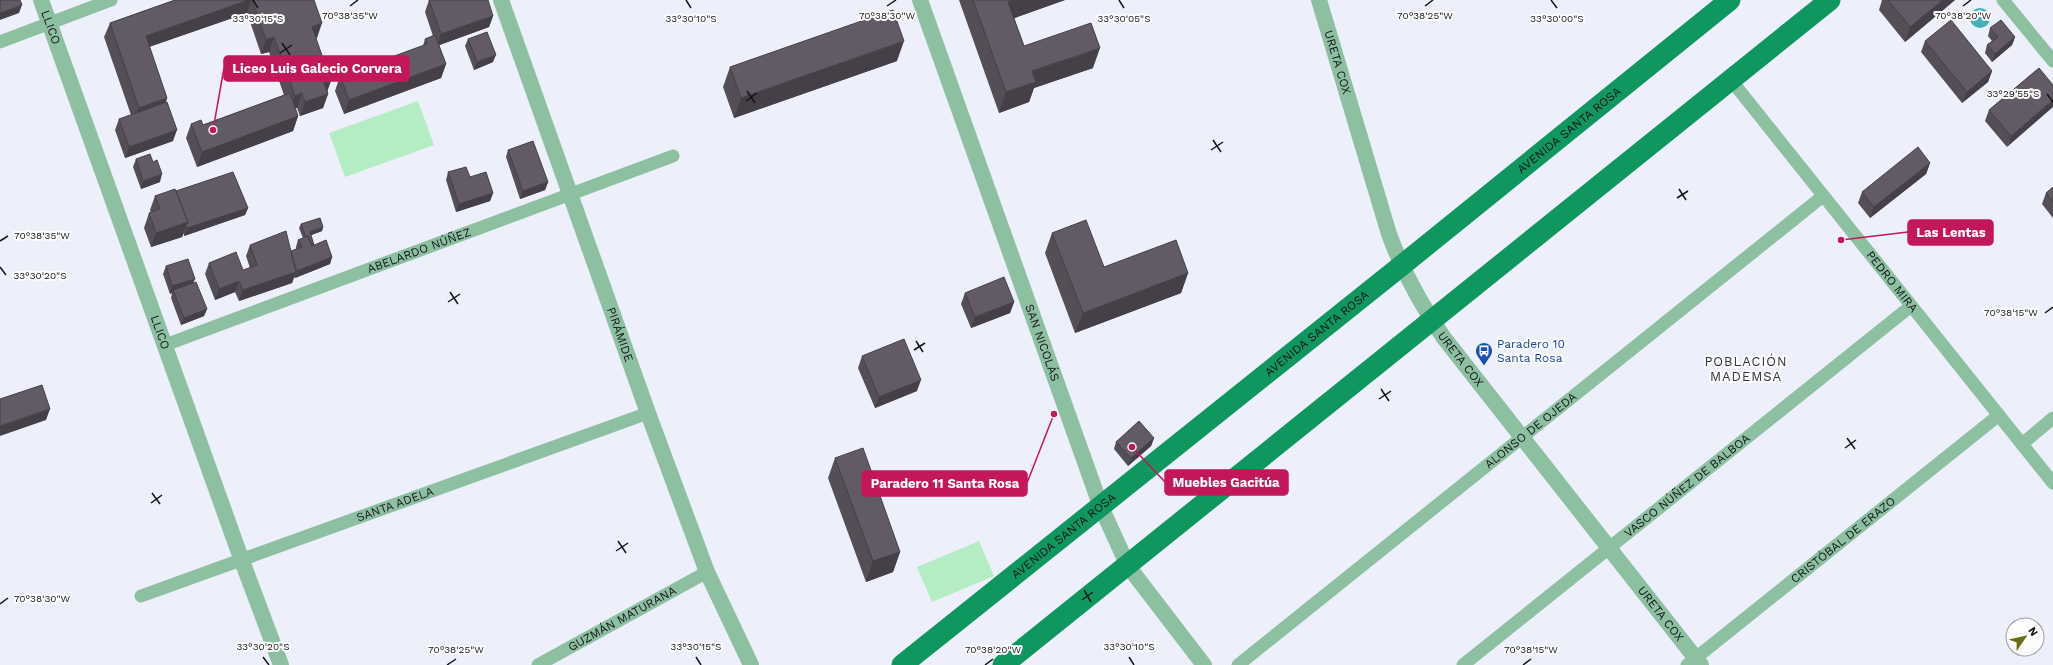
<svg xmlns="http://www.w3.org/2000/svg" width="2053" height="665" viewBox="0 0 2053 665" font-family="'Work Sans',sans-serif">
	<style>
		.green { fill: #b4edc3 }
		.water { fill: #44b1b8 }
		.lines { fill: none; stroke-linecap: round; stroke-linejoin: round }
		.minor { stroke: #8cc0a1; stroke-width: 13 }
		.tertiary { stroke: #8cc0a1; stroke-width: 16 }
		.primary { stroke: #10965f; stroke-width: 21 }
		.wall { fill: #544e57 }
		.shaded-wall { fill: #454047 }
		.building { fill: #625b65; stroke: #454047 }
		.ticks { fill: none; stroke: #131418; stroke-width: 1.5 }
		.labels { text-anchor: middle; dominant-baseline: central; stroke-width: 4; stroke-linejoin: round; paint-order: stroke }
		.street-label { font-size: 12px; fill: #131418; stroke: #fdfdfd }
		.transit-label { font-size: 12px; fill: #164399; stroke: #fdfdfd; text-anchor: start }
		.neighbourhood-label { font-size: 13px; letter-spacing: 1px; fill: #31333c; stroke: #fdfdfd }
		.ticks-label { font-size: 10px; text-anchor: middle; fill: #131418; stroke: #fdfdfd; stroke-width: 4; stroke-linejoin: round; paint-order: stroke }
		.leader { fill: none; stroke: #c2185b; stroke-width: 1.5 }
		.callout-dot { fill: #c2185b; stroke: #fdfdfd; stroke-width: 1.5 }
		.callout { fill: #c2185b; stroke: #c2185b; stroke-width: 1.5 }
		.callout-label { font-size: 13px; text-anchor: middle; font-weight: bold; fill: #fff }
	</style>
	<rect width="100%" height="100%" fill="#edeffb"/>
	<path class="green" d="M 418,101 L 434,145 L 345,177 L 329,133 Z
		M 979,541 L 994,576 L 932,602 L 917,567 Z"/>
	<path class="water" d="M1970 18a10 10 0 1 1 20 0a10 10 0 1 1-20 0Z"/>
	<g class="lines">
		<g class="minor">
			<path d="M 2003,0 L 2053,61"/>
			<path d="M 0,42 L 111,0"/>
			<path id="s1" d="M 1731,80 L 2053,483"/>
			<path id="s2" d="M 165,345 L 673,156"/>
			<path d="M 2022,444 L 2053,418"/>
			<path id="s3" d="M 141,596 L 648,413"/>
			<path id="s4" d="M 538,665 L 707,572"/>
			<path id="s5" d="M 1238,665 L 1823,196"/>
			<path id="s6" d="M 1463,665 L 1911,306"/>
			<path id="s7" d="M 1687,665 L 1999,415"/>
		</g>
		<g class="tertiary">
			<path id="s8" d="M 41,0 L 242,561 L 281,665"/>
			<path id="s9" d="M 501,0 L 648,413 L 707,572 L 751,665"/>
			<path id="s10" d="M 920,0 L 1101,507 L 1128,566 L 1204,665"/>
			<path id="s11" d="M 1319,0 L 1389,234 C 1403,272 1421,305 1444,338 L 1701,665"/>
		</g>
		<g class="primary">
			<path id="s12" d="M 902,665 L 1401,266 L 1730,0"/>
			<path d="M 1003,665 L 1830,0"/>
		</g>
	</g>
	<path class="wall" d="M 175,0 L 314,0 L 317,38 L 316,38 L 328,94 L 323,108 L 300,116 L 297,108 L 295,108 L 298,116 L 293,131 L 197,167 L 186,138 L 191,124 L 203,125 L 284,95 L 269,52 L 261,54 L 247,13 L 149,47 L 167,98 L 166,102 L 173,141 L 125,158 L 115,130 L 119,119 L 131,115 L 104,37 L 110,23 Z
		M 429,0 L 493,16 L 489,27 L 439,45 L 446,64 L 441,78 L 344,114 L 335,91 L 340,76 L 423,46 L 425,39 L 433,36 L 425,12 Z
		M 959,0 L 1065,0 L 1014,18 L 1024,46 L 1093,68 L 1034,88 L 1029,102 L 999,113 Z
		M 1882,0 L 1955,0 L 1905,42 L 1879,10 Z
		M 1990,28 L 2015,37 L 2012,45 L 1992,62 L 1985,53 L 1987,45 L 1992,41 L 1988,36 Z
		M 468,39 L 493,62 L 474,70 L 465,46 Z
		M 1925,41 L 1992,71 L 1988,82 L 1962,103 L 1921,52 Z
		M 897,61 L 734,118 L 723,87 L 730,67 Z
		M 2039,68 L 2007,147 L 1985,121 L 1989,110 Z
		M 508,150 L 548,182 L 545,190 L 520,199 L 506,157 Z
		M 136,159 L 160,182 L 141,189 L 133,167 Z
		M 1930,163 L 1926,174 L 1870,218 L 1858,203 L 1862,192 Z
		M 448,172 L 470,177 L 493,193 L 490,201 L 456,212 L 446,180 Z
		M 2053,187 L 2053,218 L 2042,204 L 2046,193 Z
		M 176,191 L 248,208 L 245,215 L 184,236 L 184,233 L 182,237 L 151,247 L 144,228 L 149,213 L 151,213 L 150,210 L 155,196 Z
		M 301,224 L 323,227 L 322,231 L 311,235 L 314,245 L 332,257 L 330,264 L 295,278 L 294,277 L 292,283 L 239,301 L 235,292 L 215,300 L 205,274 L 209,263 L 243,270 L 250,268 L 246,256 L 250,245 L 291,251 L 296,249 L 296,247 L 298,240 L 303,238 L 299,228 Z
		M 1052,233 L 1104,267 L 1188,273 L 1181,293 L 1075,333 L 1045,253 Z
		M 166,266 L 193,283 L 207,309 L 204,316 L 181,325 L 171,298 L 172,293 L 170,294 L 163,274 Z
		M 965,293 L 1014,302 L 1010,313 L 971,328 L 961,304 Z
		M 862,356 L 917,391 L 875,408 L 858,368 Z
		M 1154,438 L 1151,446 L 1128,466 L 1114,449 L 1116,442 Z
		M 835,458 L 900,552 L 893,572 L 866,582 L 828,478 Z"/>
	<path class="shaded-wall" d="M 249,0 L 251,0 L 247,13 L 140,50 L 146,36 Z
		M 1015,0 L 1065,0 L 1001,23 L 1008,2 Z
		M 1943,0 L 1955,0 L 1905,42 L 1910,27 Z
		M 22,5 L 19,13 L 0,20 L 0,13 Z
		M 493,16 L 489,27 L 437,46 L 441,34 Z
		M 322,23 L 317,38 L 306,41 L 312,27 Z
		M 274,37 L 269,52 L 261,54 L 266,40 Z
		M 2015,37 L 2012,45 L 1992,62 L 1995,54 Z
		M 904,41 L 897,61 L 734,118 L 741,98 Z
		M 1100,48 L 1093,68 L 1034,88 L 1029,102 L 999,113 L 1006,92 L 1032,71 Z
		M 496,55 L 493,62 L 474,70 L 477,62 Z
		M 446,64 L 441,78 L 344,114 L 349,100 Z
		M 1992,71 L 1988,82 L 1962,103 L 1967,92 Z
		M 331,81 L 326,95 L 328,94 L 323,108 L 300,116 L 305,102 L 324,83 Z
		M 302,93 L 297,108 L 289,110 L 295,96 Z
		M 167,98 L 162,112 L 134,122 L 139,108 Z
		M 2053,100 L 2053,107 L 2007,147 L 2011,136 Z
		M 298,116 L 293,131 L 197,167 L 202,152 Z
		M 177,130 L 173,141 L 125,158 L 129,147 Z
		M 1930,163 L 1926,174 L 1870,218 L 1874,207 Z
		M 162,174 L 160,182 L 141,189 L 143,181 Z
		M 548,182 L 545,190 L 520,199 L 523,191 Z
		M 493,193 L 490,201 L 456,212 L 459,204 Z
		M 248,208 L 245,215 L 184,236 L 187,228 Z
		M 188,222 L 182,237 L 151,247 L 156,233 Z
		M 323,227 L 322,231 L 309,236 L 310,232 Z
		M 332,257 L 330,264 L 295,278 L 297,271 Z
		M 296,272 L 292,283 L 239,301 L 243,290 Z
		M 1188,273 L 1181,293 L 1075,333 L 1083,313 Z
		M 195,279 L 192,286 L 173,290 L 172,293 L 170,294 L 172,286 Z
		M 239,281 L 235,292 L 215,300 L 219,289 Z
		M 1014,302 L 1010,313 L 971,328 L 975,317 Z
		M 207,309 L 204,316 L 181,325 L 184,318 Z
		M 921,380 L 917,391 L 875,408 L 879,397 Z
		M 50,409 L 46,420 L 0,436 L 0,426 Z
		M 1154,438 L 1151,446 L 1128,466 L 1131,458 Z
		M 900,552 L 893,572 L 866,582 L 873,561 Z"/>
	<path class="building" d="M 0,0 L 20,0 L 22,5 L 0,13 Z
		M 175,0 L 249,0 L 146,36 L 167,98 L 139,108 L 110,23 Z
		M 252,0 L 314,0 L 322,23 L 312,27 L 331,81 L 324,83 L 328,94 L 305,102 L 302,93 L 295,96 L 274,37 L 266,40 Z
		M 429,0 L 488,0 L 493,16 L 441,34 Z
		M 973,0 L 1015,0 L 1008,2 L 1024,46 L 1091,23 L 1100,48 L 1032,71 L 1036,82 L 1006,92 Z
		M 1888,0 L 1943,0 L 1910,27 Z
		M 893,10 L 904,41 L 741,98 L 730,67 Z
		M 1951,20 L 1992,71 L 1967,92 L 1925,41 Z
		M 2001,20 L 2015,37 L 1995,54 L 1987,45 L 1998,37 L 1990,28 Z
		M 487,32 L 496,55 L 477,62 L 468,39 Z
		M 435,35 L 446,64 L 349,100 L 340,76 L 427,44 L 425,39 Z
		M 2039,68 L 2053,85 L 2053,100 L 2011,136 L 1989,110 Z
		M 290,93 L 298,116 L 202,152 L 191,124 L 201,120 L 203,125 Z
		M 167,102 L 177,130 L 129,147 L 119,119 Z
		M 533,141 L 548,182 L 523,191 L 508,150 Z
		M 1918,147 L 1930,163 L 1874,207 L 1862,192 Z
		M 150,154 L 153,162 L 157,160 L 162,174 L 143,181 L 136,159 Z
		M 466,167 L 470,177 L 486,172 L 493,193 L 459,204 L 448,172 Z
		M 233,172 L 248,208 L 187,228 L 186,226 L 188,222 L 176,191 Z
		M 2053,187 L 2053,202 L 2046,193 Z
		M 175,189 L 188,222 L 156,233 L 149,213 L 160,209 L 155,196 Z
		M 320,218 L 323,227 L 310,232 L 314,245 L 310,242 L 308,236 L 306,237 L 305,235 L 301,224 Z
		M 1086,220 L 1104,267 L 1176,240 L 1188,273 L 1083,313 L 1052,233 Z
		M 286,231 L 296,272 L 243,290 L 239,281 L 219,289 L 209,263 L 236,252 L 243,270 L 257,265 L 250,245 Z
		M 308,236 L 312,246 L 326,240 L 332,257 L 297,271 L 293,259 L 291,251 L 302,247 L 298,240 Z
		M 188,259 L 195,279 L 172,286 L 166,266 Z
		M 1004,277 L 1014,302 L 975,317 L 965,293 Z
		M 196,282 L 207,309 L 184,318 L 173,290 Z
		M 904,339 L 921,380 L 879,397 L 862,356 Z
		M 42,385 L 50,409 L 0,426 L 0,399 Z
		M 1139,421 L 1154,438 L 1131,458 L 1116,442 Z
		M 863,448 L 900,552 L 873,561 L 835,458 Z"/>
	<path class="ticks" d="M 253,0 L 258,8M 686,0 L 691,8M 1119,0 L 1124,8M 1551,0 L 1557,8M 350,6 L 358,0M 887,6 L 896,0M 1425,6 L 1433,0M 1963,6 L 1971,0M 282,43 L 290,55M 280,53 L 292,45M 747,91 L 755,103M 2047,94 L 2053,102M 746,101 L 757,93M 1213,140 L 1221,152M 1211,150 L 1223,142M 1679,189 L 1686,200M 1677,198 L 1688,191M 0,241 L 8,236M 0,267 L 6,275M 450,292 L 458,304M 448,302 L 460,294M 2045,313 L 2053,307M 916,341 L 923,352M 914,350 L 925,343M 1381,389 L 1389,401M 1379,399 L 1391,391M 1847,438 L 1855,449M 1845,448 L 1856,440M 152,493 L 160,504M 151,503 L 162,495M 618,541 L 626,553M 616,551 L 628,543M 1084,590 L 1091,602M 1082,600 L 1093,592M 0,604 L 8,598M 263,657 L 269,665M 696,657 L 701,665M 1129,657 L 1134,665M 447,665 L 456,659M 985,665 L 993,659M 1523,665 L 1531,659"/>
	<defs>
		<symbol id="bus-pin" viewBox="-11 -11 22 30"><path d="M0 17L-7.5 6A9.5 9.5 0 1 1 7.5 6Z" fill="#1a4fb4" stroke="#fdfdfd"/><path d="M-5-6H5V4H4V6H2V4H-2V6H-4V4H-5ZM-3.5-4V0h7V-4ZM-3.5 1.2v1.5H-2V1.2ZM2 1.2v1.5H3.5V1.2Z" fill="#fff"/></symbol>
	</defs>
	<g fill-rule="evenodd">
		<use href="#bus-pin" x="1474" y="341" width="20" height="27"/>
	</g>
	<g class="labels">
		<g class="street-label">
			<text stroke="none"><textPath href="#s8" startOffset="29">LLICO</textPath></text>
			<text stroke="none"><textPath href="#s11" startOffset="65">URETA COX</textPath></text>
			<text stroke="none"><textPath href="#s12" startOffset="855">AVENIDA SANTA ROSA</textPath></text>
			<text stroke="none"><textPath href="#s2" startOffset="271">ABELARDO NÚÑEZ</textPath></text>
			<text stroke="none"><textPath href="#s1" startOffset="258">PEDRO MIRA</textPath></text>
			<text stroke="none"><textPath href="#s8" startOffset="353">LLICO</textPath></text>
			<text stroke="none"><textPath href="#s12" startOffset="531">AVENIDA SANTA ROSA</textPath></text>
			<text stroke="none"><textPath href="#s9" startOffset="355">PIRÁMIDE</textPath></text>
			<text stroke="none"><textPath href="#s10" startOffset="364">SAN NICOLÁS</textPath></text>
			<text stroke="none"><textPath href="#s11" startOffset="389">URETA COX</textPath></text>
			<text stroke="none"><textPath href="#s5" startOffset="375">ALONSO DE OJEDA</textPath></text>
			<text stroke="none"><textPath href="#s6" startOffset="287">VASCO NÚÑEZ DE BALBOA</textPath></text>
			<text stroke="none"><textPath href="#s3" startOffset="270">SANTA ADELA</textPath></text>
			<text stroke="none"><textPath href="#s12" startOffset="207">AVENIDA SANTA ROSA</textPath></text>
			<text stroke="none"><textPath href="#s7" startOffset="200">CRISTÓBAL DE ERAZO</textPath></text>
			<text stroke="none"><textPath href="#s11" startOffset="713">URETA COX</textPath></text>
			<text stroke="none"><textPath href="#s4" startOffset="96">GUZMÁN MATURANA</textPath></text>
		</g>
		<g class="transit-label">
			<text x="1497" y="344">Paradero 10<tspan x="1497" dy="14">Santa Rosa</tspan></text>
		</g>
		<g class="neighbourhood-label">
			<text x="1746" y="361">POBLACIÓN<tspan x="1746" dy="15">MADEMSA</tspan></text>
		</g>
	</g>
	<g class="ticks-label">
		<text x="350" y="19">70°38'35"W</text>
		<text x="1425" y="19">70°38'25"W</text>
		<text x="1963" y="19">70°38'20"W</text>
		<text x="887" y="19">70°38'30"W</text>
		<text x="258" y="22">33°30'15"S</text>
		<text x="691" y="22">33°30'10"S</text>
		<text x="1124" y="22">33°30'05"S</text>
		<text x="1557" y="22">33°30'00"S</text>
		<text x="2013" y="97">33°29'55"S</text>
		<text x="42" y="239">70°38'35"W</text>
		<text x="40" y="279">33°30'20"S</text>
		<text x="2011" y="316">70°38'15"W</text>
		<text x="42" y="602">70°38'30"W</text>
		<text x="263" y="650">33°30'20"S</text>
		<text x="696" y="650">33°30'15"S</text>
		<text x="1129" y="650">33°30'10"S</text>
		<text x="456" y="653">70°38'25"W</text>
		<text x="993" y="653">70°38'20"W</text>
		<text x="1531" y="653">70°38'15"W</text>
	</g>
	<path class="leader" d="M213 130L224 68M1841 240L1908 232M1132 447L1165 482M1054 414L1027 483"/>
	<g class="callout-dot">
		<circle cx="213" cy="130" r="4"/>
		<circle cx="1841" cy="240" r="4"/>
		<circle cx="1132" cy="447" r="4"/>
		<circle cx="1054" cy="414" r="4"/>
	</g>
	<g class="callout">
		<rect x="224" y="56" width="185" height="25" rx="4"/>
		<rect x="1908" y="220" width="85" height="25" rx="4"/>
		<rect x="1165" y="470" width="123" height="25" rx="4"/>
		<rect x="862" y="471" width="165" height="25" rx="4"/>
	</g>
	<g class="callout-label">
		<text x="317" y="73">Liceo Luis Galecio Corvera</text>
		<text x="1951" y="237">Las Lentas</text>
		<text x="1226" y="487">Muebles Gacitúa</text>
		<text x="945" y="488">Paradero 11 Santa Rosa</text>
	</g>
	<g transform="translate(2025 637) rotate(56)"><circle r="19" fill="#fdfdfd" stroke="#9fa0a1"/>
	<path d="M0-3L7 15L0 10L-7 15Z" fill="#696f15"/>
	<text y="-6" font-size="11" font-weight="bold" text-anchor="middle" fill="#131418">N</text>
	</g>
</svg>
